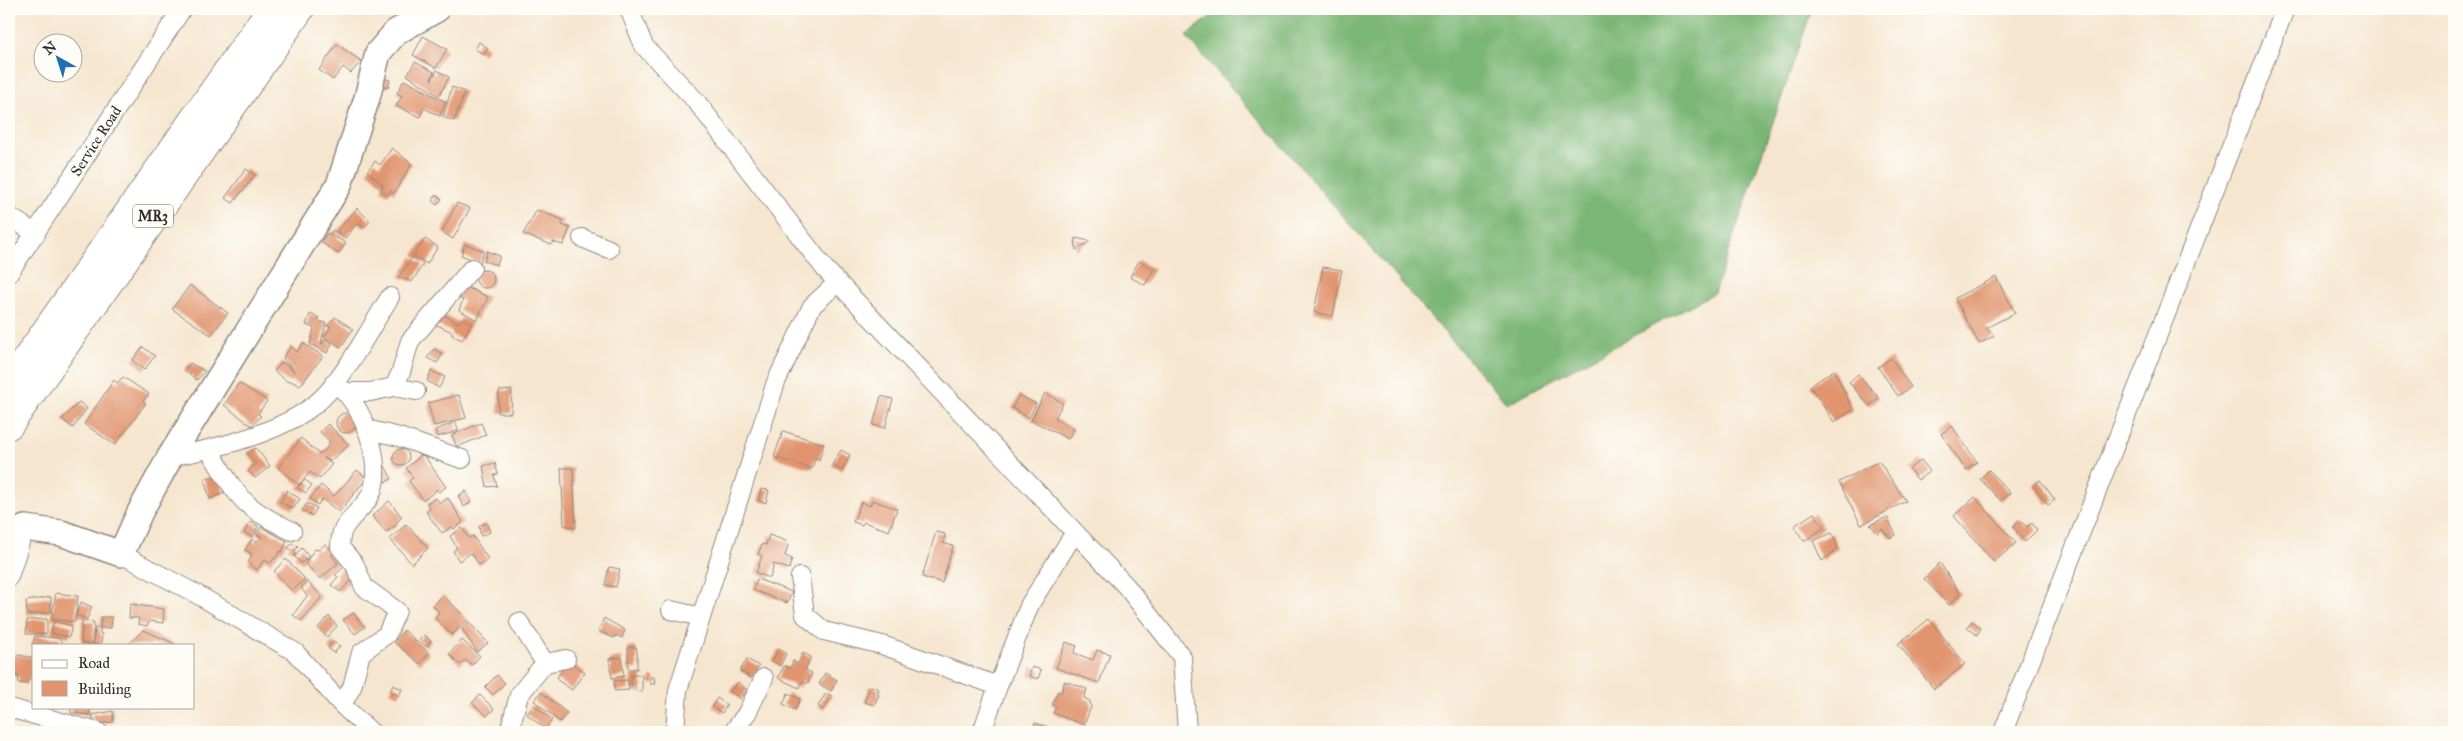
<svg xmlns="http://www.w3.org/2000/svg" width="2463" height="741" viewBox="0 0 2463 741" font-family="'IM FELL Great Primer',serif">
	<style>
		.forest { fill: #7ab675; stroke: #527050 }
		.building { fill: #e1946e }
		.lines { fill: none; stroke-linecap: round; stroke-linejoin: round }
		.street-casing { stroke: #90887d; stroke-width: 20 }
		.secondary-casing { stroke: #90887d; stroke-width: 28 }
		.highway-casing { stroke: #90887d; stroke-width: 30 }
		.street { stroke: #fff; stroke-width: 18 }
		.secondary { stroke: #fff; stroke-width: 25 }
		.highway { stroke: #fff; stroke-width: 28 }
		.labels { text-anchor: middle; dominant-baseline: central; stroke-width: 4.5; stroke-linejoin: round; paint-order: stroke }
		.shield { fill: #fdfcf7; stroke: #6a6a68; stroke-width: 1 }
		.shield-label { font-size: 14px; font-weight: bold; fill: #2b2b2b }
		.street-label { font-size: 15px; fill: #2b2b2b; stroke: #fdfcf7 }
	</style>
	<rect width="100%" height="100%" fill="#fdfcf7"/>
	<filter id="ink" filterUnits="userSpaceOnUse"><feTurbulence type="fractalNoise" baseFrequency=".02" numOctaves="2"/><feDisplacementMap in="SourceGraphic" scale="10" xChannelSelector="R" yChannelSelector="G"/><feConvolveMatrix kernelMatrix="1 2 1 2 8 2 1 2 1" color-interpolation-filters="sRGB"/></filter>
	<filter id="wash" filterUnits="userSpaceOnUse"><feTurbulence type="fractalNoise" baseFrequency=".0096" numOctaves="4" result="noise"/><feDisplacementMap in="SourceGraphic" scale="20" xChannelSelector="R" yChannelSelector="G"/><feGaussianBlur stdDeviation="1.12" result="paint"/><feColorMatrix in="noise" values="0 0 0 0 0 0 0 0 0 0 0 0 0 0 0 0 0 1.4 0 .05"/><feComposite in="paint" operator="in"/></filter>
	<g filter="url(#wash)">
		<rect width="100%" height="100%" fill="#f6e6cf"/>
		<path class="forest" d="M 1220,9 L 1812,9 L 1714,293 L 1507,404 L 1186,36 Z"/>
		<g id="blocks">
			<path class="building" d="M 423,36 L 447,49 L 436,68 L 413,55 Z
				M 479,42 L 488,48 L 484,55 L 475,49 Z
				M 337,44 L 361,61 L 351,73 L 343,67 L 333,80 L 319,70 Z
				M 415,62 L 434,72 L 431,80 L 437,70 L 449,77 L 439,96 L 407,75 Z
				M 382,78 L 390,80 L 388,88 L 380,86 Z
				M 404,80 L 446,102 L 440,116 L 424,108 L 420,117 L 396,106 L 402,96 L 397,93 Z
				M 452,87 L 465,92 L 454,121 L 443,117 Z
				M 392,148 L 412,164 L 394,193 L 391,191 L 388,195 L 381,190 L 383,185 L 367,171 L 375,161 L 380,165 Z
				M 246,169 L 255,175 L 233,203 L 225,198 Z
				M 436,195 L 442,199 L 437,205 L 432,201 Z
				M 457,203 L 470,208 L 453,239 L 442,232 Z
				M 357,208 L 370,221 L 364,228 L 358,223 L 345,238 L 337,231 Z
				M 537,210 L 563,220 L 562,225 L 570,228 L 563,245 L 553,242 L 552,245 L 523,234 Z
				M 333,230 L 340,235 L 337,238 L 346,243 L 338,254 L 321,242 L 327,233 L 330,235 Z
				M 1075,238 L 1090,241 L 1076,250 Z
				M 425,239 L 438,247 L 427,264 L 413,255 Z
				M 465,244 L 484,251 L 480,263 L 461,255 Z
				M 487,251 L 500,256 L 497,265 L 484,261 Z
				M 412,257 L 423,264 L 412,282 L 399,277 Z
				M 1139,261 L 1154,269 L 1145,285 L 1130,277 Z
				M 1323,267 L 1342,270 L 1333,316 L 1314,312 Z
				M476 279a9 9 0 1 1 18 0a9 9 0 1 1-18 0Z
				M 1996,277 L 2015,313 L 1986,328 L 1994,336 L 1979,344 L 1955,298 Z
				M 190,285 L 228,313 L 211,335 L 172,309 Z
				M 462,285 L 488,297 L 477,320 L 459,310 L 463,300 L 456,297 Z
				M 310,314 L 319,318 L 318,321 L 326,323 L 321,343 L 322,344 L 326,339 L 332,344 L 327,353 L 310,344 L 314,328 L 306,325 Z
				M 442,314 L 458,323 L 461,318 L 472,323 L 462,340 L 452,335 L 452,332 L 435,324 Z
				M 335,317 L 353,329 L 341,347 L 324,337 L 331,327 L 327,326 Z
				M 303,343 L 323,356 L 300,386 L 291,381 L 288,382 L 274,371 L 282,362 L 295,372 L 283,358 L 291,346 L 297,352 Z
				M 143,347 L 155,356 L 144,370 L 132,360 Z
				M 434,349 L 443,354 L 437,363 L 427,358 Z
				M 1891,358 L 1911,387 L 1898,396 L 1878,367 Z
				M 190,363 L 205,371 L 197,380 L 184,370 Z
				M 1834,370 L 1853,410 L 1834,422 L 1810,386 Z
				M 431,371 L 445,377 L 439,388 L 427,381 Z
				M 1858,374 L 1879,398 L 1869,406 L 1849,382 Z
				M 123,377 L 149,394 L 143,401 L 146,403 L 115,445 L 84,424 L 114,380 L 117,383 Z
				M 239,383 L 267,401 L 258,414 L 261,416 L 252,426 L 224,405 Z
				M 512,390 L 511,413 L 498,413 L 499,391 Z
				M 1045,393 L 1063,403 L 1055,418 L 1074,429 L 1068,439 L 1031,420 Z
				M 459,395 L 466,418 L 434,426 L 428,403 Z
				M 1019,395 L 1036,404 L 1029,418 L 1012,408 Z
				M 881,396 L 893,399 L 885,428 L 873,425 Z
				M 79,402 L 87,408 L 73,428 L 62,419 Z
				M336 423a10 10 0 1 1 20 0a10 10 0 1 1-20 0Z
				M 456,422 L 458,431 L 437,437 L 435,430 Z
				M 481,423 L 486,435 L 457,447 L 452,435 Z
				M 328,424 L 349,445 L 330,461 L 324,458 L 332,464 L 320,479 L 310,472 L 299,485 L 278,468 L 301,438 L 319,454 L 326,449 L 330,442 L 320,432 Z
				M 1952,426 L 1977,462 L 1966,470 L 1941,434 Z
				M 783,431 L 824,444 L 819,460 L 815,458 L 812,469 L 774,457 Z
				M 256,448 L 270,466 L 255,478 L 248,471 L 255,464 L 247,453 Z
				M393 457a8 8 0 1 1 16 0a8 8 0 1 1-16 0Z
				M 841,450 L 850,455 L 842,471 L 832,465 Z
				M 423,454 L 446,487 L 439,492 L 436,489 L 435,492 L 423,500 L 409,481 L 413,478 L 406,468 Z
				M 1921,460 L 1930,471 L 1918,480 L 1909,469 Z
				M 1879,461 L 1906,501 L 1861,525 L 1839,482 Z
				M 495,463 L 498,474 L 494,475 L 497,486 L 487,487 L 483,466 Z
				M 385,466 L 392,479 L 385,482 L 378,470 Z
				M 561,468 L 573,468 L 576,528 L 564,525 Z
				M 357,470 L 367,478 L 339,512 L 322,499 L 318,505 L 310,499 L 321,485 L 334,496 Z
				M 1989,470 L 2010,493 L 2001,501 L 1980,479 Z
				M 218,475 L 224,493 L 210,499 L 204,479 Z
				M 305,480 L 312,485 L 306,493 L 297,488 Z
				M 2040,480 L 2055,500 L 2048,505 L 2033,485 Z
				M 761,489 L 769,490 L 766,503 L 758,501 Z
				M 287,490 L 300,499 L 293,509 L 280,502 Z
				M 466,491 L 471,502 L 464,507 L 458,496 Z
				M 1975,497 L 2016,543 L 1994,562 L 1954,516 Z
				M 436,498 L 440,503 L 448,498 L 463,522 L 454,529 L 452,527 L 442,533 L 426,512 L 430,509 L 427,503 Z
				M 872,500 L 897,509 L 889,531 L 864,522 L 862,525 L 853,522 L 861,502 L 870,506 Z
				M 389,501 L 402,517 L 396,523 L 397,525 L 386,532 L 372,516 Z
				M 308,503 L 317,508 L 312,516 L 302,510 Z
				M 1814,513 L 1824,528 L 1804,541 L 1794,526 Z
				M 1887,517 L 1896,535 L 1890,538 L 1882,529 L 1878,533 L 1870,525 Z
				M 2019,520 L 2027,527 L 2032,523 L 2037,530 L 2025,542 L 2013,527 Z
				M 250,522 L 258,526 L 253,537 L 244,533 Z
				M 486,523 L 490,532 L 481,536 L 479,526 Z
				M 406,524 L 428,548 L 412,564 L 390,539 Z
				M 261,527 L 287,541 L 282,552 L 280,551 L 275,559 L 274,558 L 271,563 L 264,560 L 257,570 L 248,563 L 252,554 L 245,550 L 252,539 L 256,542 L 262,537 L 256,534 Z
				M 462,528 L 469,538 L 473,536 L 488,559 L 479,565 L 471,553 L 459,561 L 453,551 L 457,548 L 450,536 Z
				M 936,532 L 945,534 L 943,543 L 953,546 L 942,583 L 922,577 Z
				M 1832,533 L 1838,548 L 1822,561 L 1813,541 Z
				M 769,535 L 789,542 L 785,556 L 792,559 L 789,569 L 774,564 L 770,578 L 756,573 L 762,556 L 758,554 L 762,544 L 766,545 Z
				M 292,543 L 298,547 L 294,551 L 288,549 Z
				M 325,544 L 334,552 L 331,555 L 338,563 L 320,579 L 305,563 L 315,549 L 319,550 Z
				M 302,548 L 309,557 L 301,563 L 294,556 Z
				M 286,559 L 305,579 L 292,591 L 274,571 Z
				M 1940,563 L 1960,594 L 1949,605 L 1924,579 Z
				M 345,566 L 356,575 L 340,592 L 331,585 L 338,577 L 335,575 Z
				M 609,567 L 620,569 L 616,587 L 605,585 Z
				M 757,579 L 792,592 L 787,603 L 753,590 Z
				M 307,581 L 322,597 L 301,621 L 293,615 L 307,596 L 301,588 Z
				M 56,593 L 78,596 L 76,615 L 81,602 L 92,607 L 87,619 L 76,615 L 75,622 L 51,619 Z
				M 443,595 L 468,620 L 452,635 L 435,618 L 439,612 L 433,606 Z
				M 51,597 L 51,612 L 27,615 L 26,601 Z
				M 130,604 L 164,609 L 163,623 L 150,621 L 147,626 L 138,624 L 139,618 L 129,618 Z
				M 353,613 L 365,627 L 355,634 L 343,620 Z
				M 329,616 L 337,626 L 327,637 L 318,628 Z
				M 101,617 L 112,617 L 111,628 L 100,628 Z
				M 604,618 L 625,630 L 622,638 L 616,635 L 614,638 L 598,631 Z
				M 47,619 L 47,634 L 26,634 L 27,620 Z
				M 1929,619 L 1965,664 L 1934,689 L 1898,644 Z
				M 54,621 L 72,626 L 69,637 L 51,633 Z
				M 82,621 L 94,622 L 93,645 L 81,643 Z
				M 1972,621 L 1981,628 L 1977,635 L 1967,627 Z
				M 469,622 L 488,643 L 477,652 L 462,629 Z
				M 95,628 L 100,628 L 100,633 L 102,634 L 101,645 L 93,645 Z
				M 143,630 L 171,642 L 176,645 L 128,645 Z
				M 404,630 L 429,653 L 420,664 L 394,642 Z
				M 425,635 L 431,641 L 426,647 L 419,639 Z
				M 35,636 L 59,638 L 63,645 L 32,645 Z
				M 462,640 L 480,656 L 472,665 L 465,660 L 460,665 L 449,654 Z
				M 333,642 L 340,646 L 334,653 L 328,648 Z
				M 1066,642 L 1077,646 L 1074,653 L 1093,660 L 1097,650 L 1110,654 L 1099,683 L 1056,668 Z
				M 628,647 L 636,647 L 637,651 L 637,669 L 628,669 Z
				M 779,649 L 786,654 L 780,666 L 772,661 Z
				M 803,653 L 811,657 L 805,670 L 812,673 L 807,684 L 802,681 L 799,688 L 778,678 L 784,666 L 790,668 L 793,661 L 798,664 Z
				M 14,654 L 34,658 L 34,680 L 28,679 L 27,684 L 18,683 L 19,677 L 9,675 Z
				M 621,657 L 624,676 L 612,678 L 609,659 Z
				M 747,659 L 759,666 L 751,678 L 740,671 Z
				M 568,661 L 585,672 L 572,690 L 556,679 Z
				M 1032,667 L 1041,670 L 1038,679 L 1029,676 Z
				M 825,673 L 837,680 L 831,691 L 819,684 Z
				M 497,675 L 505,683 L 493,695 L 485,687 Z
				M 631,675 L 642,675 L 642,692 L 631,689 Z
				M 650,677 L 654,677 L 655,684 L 650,684 Z
				M 628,680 L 629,690 L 615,691 L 614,681 Z
				M 1065,681 L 1087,689 L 1084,698 L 1090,701 L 1091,707 L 1084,725 L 1053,713 L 1056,706 L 1052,705 L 1058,691 L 1061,693 Z
				M 738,682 L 747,690 L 740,699 L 730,691 Z
				M 393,685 L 402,689 L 399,696 L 390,691 Z
				M 870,686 L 879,689 L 877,695 L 879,695 L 874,705 L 864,702 Z
				M 541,692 L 567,713 L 560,722 L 534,701 Z
				M 788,693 L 800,699 L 795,710 L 783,704 Z
				M 826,693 L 832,696 L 823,710 L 818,706 Z
				M 480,695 L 494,709 L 487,716 L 472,703 Z
				M 717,698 L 727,705 L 722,713 L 712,707 Z
				M 534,705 L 552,720 L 545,729 L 527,714 Z
				M 71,707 L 90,707 L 89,715 L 71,713 Z
				M 113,711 L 113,722 L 95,724 L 92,715 Z
				M 1035,723 L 1064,732 L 1032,732 Z
				M 1333,727 L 1353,731 L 1353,732 L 1331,732 Z"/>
		</g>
	</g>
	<g filter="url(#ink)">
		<use href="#blocks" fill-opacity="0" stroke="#90887d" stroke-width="1"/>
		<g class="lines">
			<defs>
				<path id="street" d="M 629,9 L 644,46 L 696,101 L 825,269 L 1126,586 L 1182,657 L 1187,732
					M 9,216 L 36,234
					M 582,238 L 609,249
					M 9,273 L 182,9
					M 334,383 C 362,400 382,458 373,489 C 368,507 349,515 342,532 C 341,536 340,542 340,547 L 355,565 L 364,587 L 397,611 L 387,634 L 361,653 L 352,687 L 342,705
					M 394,387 L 401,372 L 410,341 L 472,268
					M 346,392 L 370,392 L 394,387 L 416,391
					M 366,429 L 399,437 L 462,459
					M 209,450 C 221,468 233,493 251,507 C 263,517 278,524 292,531
					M 170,457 C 218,448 293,431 327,393 C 351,366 370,328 390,297
					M 121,554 L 200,596 L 295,652 L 342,705 L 371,732
					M 9,577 L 24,530
					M 800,577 L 805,615 L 824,631 L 882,645 L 998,686
					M 671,610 L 701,617
					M 545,663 L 566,659
					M 9,708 L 98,732
					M 509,732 L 519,695 L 545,663 L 519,622
					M 675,732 L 678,690 L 776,382 L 812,306 L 838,282
					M 733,732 L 747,713 L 764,678
					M 982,732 L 998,686 L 1030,604 L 1075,532
					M 2003,732 L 2285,9"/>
				<path id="secondary" d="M 9,542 L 25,528 L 61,533 L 121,554 L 140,512 L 170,457 L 339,185 L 367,98 L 378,53 L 396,32 L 437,9"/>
				<path id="highway" d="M 9,384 L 271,9
					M 9,425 L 300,9"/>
			</defs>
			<use href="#street" class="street-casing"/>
			<use href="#secondary" class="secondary-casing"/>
			<use href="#highway" class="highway-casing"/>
			<use href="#street" class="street"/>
			<use href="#secondary" class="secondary"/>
			<use href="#highway" class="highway"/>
		</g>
	</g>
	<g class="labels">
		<rect class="shield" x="133" y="204.5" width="40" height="23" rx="4"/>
		<g class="shield-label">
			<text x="153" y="216">MR3</text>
		</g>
		<g class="street-label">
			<text transform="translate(96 141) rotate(-57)">Service Road</text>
		</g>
	</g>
	<rect width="2463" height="741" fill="none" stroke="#fdfcf7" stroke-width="30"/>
	<rect x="32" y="644" width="162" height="65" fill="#fdfcf7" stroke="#a9a8a5"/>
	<rect x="42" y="660" width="25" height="8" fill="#ffffff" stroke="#a9a8a5"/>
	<text x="78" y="668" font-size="15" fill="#2b2b2b">Road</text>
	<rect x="42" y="681" width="25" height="15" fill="#e1946e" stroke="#a9a8a5"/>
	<text x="78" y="694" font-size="15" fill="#2b2b2b">Building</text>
	<g transform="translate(58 58) rotate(321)"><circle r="24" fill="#fdfcf7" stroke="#a9a8a5"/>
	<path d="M0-4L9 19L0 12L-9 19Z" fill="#1f6fb2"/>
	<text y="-8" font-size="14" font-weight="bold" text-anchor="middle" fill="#2b2b2b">N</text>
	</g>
</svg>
